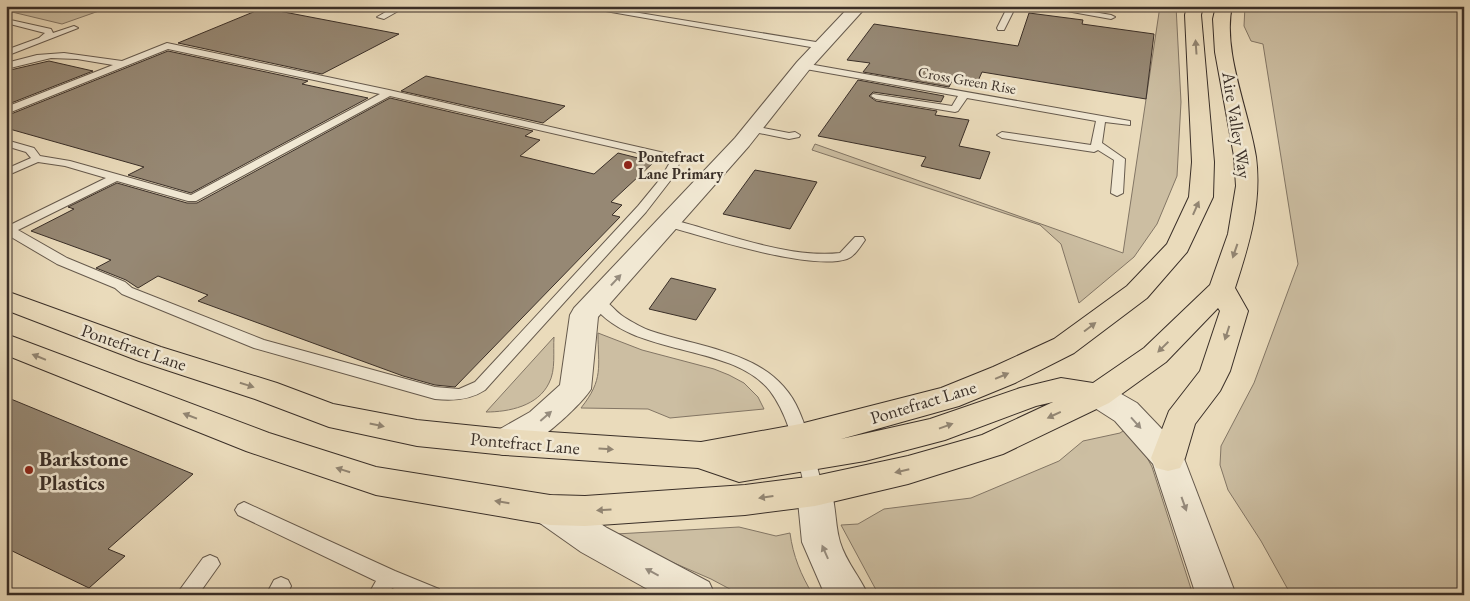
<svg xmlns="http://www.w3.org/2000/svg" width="1470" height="601" viewBox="0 0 1470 601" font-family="'EB Garamond',serif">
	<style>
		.green { fill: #ccbea2; stroke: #837665 }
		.building { fill: #968874; stroke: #3a2f28 }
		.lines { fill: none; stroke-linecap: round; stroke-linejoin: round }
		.service-casing { stroke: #665a4d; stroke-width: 2 }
		.minor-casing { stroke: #665a4d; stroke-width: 2 }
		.tertiary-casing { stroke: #665a4d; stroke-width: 2 }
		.trunk-casing { stroke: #3a2f28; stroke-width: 2 }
		.service { fill: #f1e8d3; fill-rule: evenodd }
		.minor { fill: #f1e8d3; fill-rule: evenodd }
		.tertiary { fill: #f1e8d3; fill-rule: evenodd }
		.trunk { fill: #eadbbb; fill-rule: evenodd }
		.oneway { fill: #928572 }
		.oneway2 { fill: #968c7e }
		.poi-dot { fill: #8f2418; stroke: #f1e8d3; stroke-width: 2 }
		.labels { text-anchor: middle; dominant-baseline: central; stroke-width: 5; stroke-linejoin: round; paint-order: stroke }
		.far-street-label { font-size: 15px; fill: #3a2f28; stroke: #f1e8d3 }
		.far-poi-label { font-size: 15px; font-weight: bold; fill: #3a2f28; stroke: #f1e8d3; text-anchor: start }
		.street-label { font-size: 18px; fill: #3a2f28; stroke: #f1e8d3 }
		.near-poi-label { font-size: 21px; font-weight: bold; fill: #3a2f28; stroke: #f1e8d3; text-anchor: start }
	</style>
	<rect width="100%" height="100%" fill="#eadbbb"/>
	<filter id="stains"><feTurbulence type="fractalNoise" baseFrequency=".004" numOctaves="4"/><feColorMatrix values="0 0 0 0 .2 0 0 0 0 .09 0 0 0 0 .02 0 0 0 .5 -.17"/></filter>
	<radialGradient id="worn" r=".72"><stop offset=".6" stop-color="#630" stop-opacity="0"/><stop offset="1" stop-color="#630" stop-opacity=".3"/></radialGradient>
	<path class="green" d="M 29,6 L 113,6 L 62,24 L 12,12 Z
		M 1160,6 L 1176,6 L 1181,102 L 1177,176 L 1157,224 L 1134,257 L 1079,303 L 1061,244 L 1040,225 L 812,150 L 815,144 L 1123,253 Z
		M 1245,6 L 1464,6 L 1464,595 L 1291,595 L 1261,541 L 1228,490 L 1220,465 L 1221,446 L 1254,383 L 1298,264 L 1263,44 L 1251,41 L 1244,26 Z
		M 598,333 L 642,350 L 714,369 L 729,375 L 744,383 L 758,397 L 764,409 L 670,418 L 648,409 L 581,408 C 604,379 598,367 598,333 Z
		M 554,337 C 553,351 556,370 549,383 C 538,406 509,412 486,412 Z
		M 1126,429 L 1142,448 L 1152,467 L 1193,595 L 881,595 L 875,588 L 841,525 L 858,524 L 884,509 L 971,498 L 1059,461 L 1083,441 L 1120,433 Z
		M 739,527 L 776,536 L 790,533 C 793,556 801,575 813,595 L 741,595 L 711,579 L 614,537 L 616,534 Z"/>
	<path class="building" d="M 263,8 L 399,34 L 322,74 L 178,43 Z
		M 1029,13 L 1083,20 L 1082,24 L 1154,34 L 1146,99 L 982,72 L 978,81 L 954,77 L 949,87 L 863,72 L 870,63 L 847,60 L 874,24 L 1018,46 Z
		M 168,51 L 308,81 L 302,84 L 368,98 L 191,193 L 128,175 L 144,167 L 6,128 L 6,116 Z
		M 49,61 L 93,71 L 6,105 L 6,71 Z
		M 426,76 L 565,106 L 543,123 L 401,91 Z
		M 858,80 L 944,96 L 941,102 L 873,92 L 869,96 L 876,101 L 937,111 L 935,115 L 969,120 L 959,146 L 990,152 L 980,179 L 921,166 L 926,157 L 818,136 Z
		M 390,98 L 533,131 L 525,136 L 540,140 L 520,156 L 594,174 L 618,153 L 654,162 L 611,202 L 622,205 L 612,215 L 620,217 L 455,387 L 435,385 L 403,376 L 198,301 L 208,295 L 158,276 L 138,288 L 126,280 L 96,268 L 111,260 L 31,231 L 74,209 L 68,207 L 117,183 L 187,203 L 197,203 Z
		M 755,170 L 817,182 L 790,229 L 723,214 Z
		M 671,278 L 716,289 L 696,320 L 649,309 Z
		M 6,397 L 193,474 L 108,549 L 125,556 L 89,588 L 6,548 Z"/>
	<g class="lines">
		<defs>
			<path id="service" d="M 396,6 L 407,6 L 384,19 L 377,17 Z
				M 577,6 L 597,6 L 822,43 L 826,46 L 822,49 Z
				M 1008,6 L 1016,6 L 1004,30 L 998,30 L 997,28 Z
				M 1039,6 L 1059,6 L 1111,15 L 1115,17 L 1111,19 Z
				M 6,19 L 51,29 L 53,33 L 74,26 L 78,28 L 6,56 L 6,50 L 39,38 L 45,33 L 6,23 Z
				M 167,43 L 389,90 L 669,154 L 673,155 L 679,164 L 670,181 L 646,212 L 485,390 C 470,400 453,401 435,399 L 254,348 L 122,294 L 115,288 L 57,264 L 6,234 L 6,227 L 106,178 L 65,166 L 38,162 L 6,176 L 6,169 L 31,158 L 26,152 L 6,146 L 6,140 L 34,148 L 40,156 L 70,161 L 191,195 L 380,94 L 168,49 L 6,114 L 6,107 L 113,65 L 77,59 L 51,58 L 6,69 L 6,63 L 37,55 L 64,53 L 122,61 ZM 390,96 L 665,159 L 669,164 L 661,178 L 638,206 L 475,382 L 459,389 L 435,387 L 264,340 L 132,288 L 125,282 L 67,258 L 18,230 L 117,181 L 188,201 L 196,201 Z
				M 803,63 L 1130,121 L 1130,125 L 1105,122 L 1102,143 L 1125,159 L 1123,193 L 1117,196 L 1111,193 L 1114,160 L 1098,150 L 1094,152 L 1002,138 L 997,135 L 1002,132 L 1091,145 L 1096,121 L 967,98 L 958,111 L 955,112 L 876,99 L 871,96 L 873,94 L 952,106 L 958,96 L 800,68 L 799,66 Z
				M 753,126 L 789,133 L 795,132 L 800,135 L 799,137 L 789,139 L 749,131 L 749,127 Z
				M 670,219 C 721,232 788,259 840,253 L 855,237 L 863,237 L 865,240 C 860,247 855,256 847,259 C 809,271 706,237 666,226 L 664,223 Z
				M 597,297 C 608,299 614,311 624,317 C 632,322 642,328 651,331 C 704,349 774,352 799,411 C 810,436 816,465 824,491 L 821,496 L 815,498 L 809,496 L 806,491 C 797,458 791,419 770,391 C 731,341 628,359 590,301 L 592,298 Z
				M 244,502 L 395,571 L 439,589 L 442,595 L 409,595 L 392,588 L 389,595 L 368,595 L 376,581 L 238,515 L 235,510 L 238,505 Z
				M 210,555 L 217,558 L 220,564 L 198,595 L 176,595 L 203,558 Z
				M 281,577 L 288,580 L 291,586 L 287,595 L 266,595 L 274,580 Z"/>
			<path id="minor" d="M 850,6 L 867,6 L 809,70 L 749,146 L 598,317 L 591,389 C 580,407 526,456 504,455 C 501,455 496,452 493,451 L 488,442 L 493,433 L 530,412 L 560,385 L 570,315 L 574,308 L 735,138 L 797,62 Z"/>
			<path id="tertiary" d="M 1098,383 L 1109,387 L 1137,403 L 1180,448 L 1236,595 L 1196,595 L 1153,464 L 1115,421 L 1087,403 L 1082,395 L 1087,387 Z
				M 815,476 L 827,481 C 837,500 834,522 840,542 C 846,562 860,577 868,595 L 825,595 L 802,542 L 797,491 L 803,481 Z
				M 550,495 L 563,499 L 607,528 L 709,582 L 715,595 L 658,595 L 581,552 L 537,521 L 532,510 L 537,499 Z"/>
			<path id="trunk" d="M 1187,6 L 1203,6 L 1201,15 L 1214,162 L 1213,197 L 1187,252 L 1147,298 L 1074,353 L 1015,383 L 959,406 L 841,439 L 930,419 L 1020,388 L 1061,378 L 1093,383 L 1144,348 L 1210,285 L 1228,234 L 1236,186 L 1234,156 L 1215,52 L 1213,19 L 1216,6 L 1232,6 C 1222,51 1249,111 1256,157 C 1262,203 1249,245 1235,288 L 1248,311 L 1230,371 L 1220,391 L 1195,424 L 1185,458 L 1180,468 L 1168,471 L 1156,468 L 1151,458 L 1169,411 L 1200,371 L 1220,311 L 1218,308 L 1166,362 L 1109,403 L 1003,454 L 908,484 L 815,506 L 745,515 L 585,526 L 550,525 L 376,495 L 246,451 L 6,355 L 6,334 L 269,433 L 376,467 L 550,495 L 585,496 L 745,485 L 815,476 L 908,456 L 982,435 L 1053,402 L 1036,406 L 945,440 L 865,461 L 739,482 L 698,468 L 505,455 L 417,446 L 329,427 L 255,399 L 139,361 L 6,310 L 6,291 L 161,347 L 277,383 L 333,404 L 417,420 L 505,429 L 701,442 L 800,424 L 941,388 L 993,367 L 1054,339 L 1127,286 L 1167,244 L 1189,197 L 1192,162 L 1185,15 Z"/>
		</defs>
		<use href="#service" class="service-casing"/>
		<use href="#minor" class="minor-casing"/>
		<use href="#tertiary" class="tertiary-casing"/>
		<use href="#trunk" class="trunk-casing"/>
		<use href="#service" class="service"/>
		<use href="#minor" class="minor"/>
		<use href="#tertiary" class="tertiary"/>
		<use href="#trunk" class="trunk"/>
	</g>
	<defs><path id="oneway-solid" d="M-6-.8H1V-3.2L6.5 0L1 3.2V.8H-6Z" transform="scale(1.25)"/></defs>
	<g class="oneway">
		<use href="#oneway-solid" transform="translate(1196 47) rotate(-94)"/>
		<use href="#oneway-solid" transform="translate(1196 208) rotate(-66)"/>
		<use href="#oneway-solid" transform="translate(1235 251) rotate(109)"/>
		<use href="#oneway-solid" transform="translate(1090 327) rotate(-37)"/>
		<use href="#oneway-solid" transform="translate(1227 333) rotate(108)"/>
		<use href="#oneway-solid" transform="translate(1163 347) rotate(136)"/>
		<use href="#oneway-solid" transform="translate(39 357) rotate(-158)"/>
		<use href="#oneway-solid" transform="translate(1002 376) rotate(-23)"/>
		<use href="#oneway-solid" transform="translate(247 385) rotate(17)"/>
		<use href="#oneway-solid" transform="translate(1054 415) rotate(155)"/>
		<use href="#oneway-solid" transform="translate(190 416) rotate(-159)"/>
		<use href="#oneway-solid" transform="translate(377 425) rotate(12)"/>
		<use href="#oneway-solid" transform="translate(946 426) rotate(-20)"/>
		<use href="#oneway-solid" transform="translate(606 449) rotate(4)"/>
		<use href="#oneway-solid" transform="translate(343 470) rotate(-162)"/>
		<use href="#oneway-solid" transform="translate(902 471) rotate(167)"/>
		<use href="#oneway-solid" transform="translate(766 497) rotate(172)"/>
		<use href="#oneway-solid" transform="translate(502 502) rotate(-171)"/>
		<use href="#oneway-solid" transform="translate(604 510) rotate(176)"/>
	</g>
	<g class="oneway2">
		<use href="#oneway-solid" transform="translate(616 280) rotate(-47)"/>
		<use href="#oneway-solid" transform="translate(546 416) rotate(-41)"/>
		<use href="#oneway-solid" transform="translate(1136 423) rotate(48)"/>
		<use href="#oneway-solid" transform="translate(1184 504) rotate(70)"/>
		<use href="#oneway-solid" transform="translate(825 552) rotate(-114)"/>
		<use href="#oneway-solid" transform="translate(652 572) rotate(-152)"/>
	</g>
	<g class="poi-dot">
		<circle cx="628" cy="165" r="5"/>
		<circle cx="29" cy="470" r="5"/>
	</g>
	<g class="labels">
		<g class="far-street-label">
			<text transform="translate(967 80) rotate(10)">Cross Green Rise</text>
		</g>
		<g class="far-poi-label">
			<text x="638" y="156">Pontefract<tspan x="638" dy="17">Lane Primary</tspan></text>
		</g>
		<g class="street-label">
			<text transform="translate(1237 125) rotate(81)">Aire Valley Way</text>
			<text transform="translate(134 347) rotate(19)">Pontefract Lane</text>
			<text transform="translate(923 402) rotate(-17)">Pontefract Lane</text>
			<text transform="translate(525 443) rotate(5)">Pontefract Lane</text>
		</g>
		<g class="near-poi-label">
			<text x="39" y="458">Barkstone<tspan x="39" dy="24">Plastics</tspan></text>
		</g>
	</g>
	<rect width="1470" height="601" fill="none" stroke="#eadbbb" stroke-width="25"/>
	<rect x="8" y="8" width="1455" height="586" fill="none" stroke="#3a2f28" stroke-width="2.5"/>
	<rect x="12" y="12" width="1445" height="576" fill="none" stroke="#3a2f28"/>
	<rect width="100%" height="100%" filter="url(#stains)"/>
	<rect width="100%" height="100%" fill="url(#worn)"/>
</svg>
